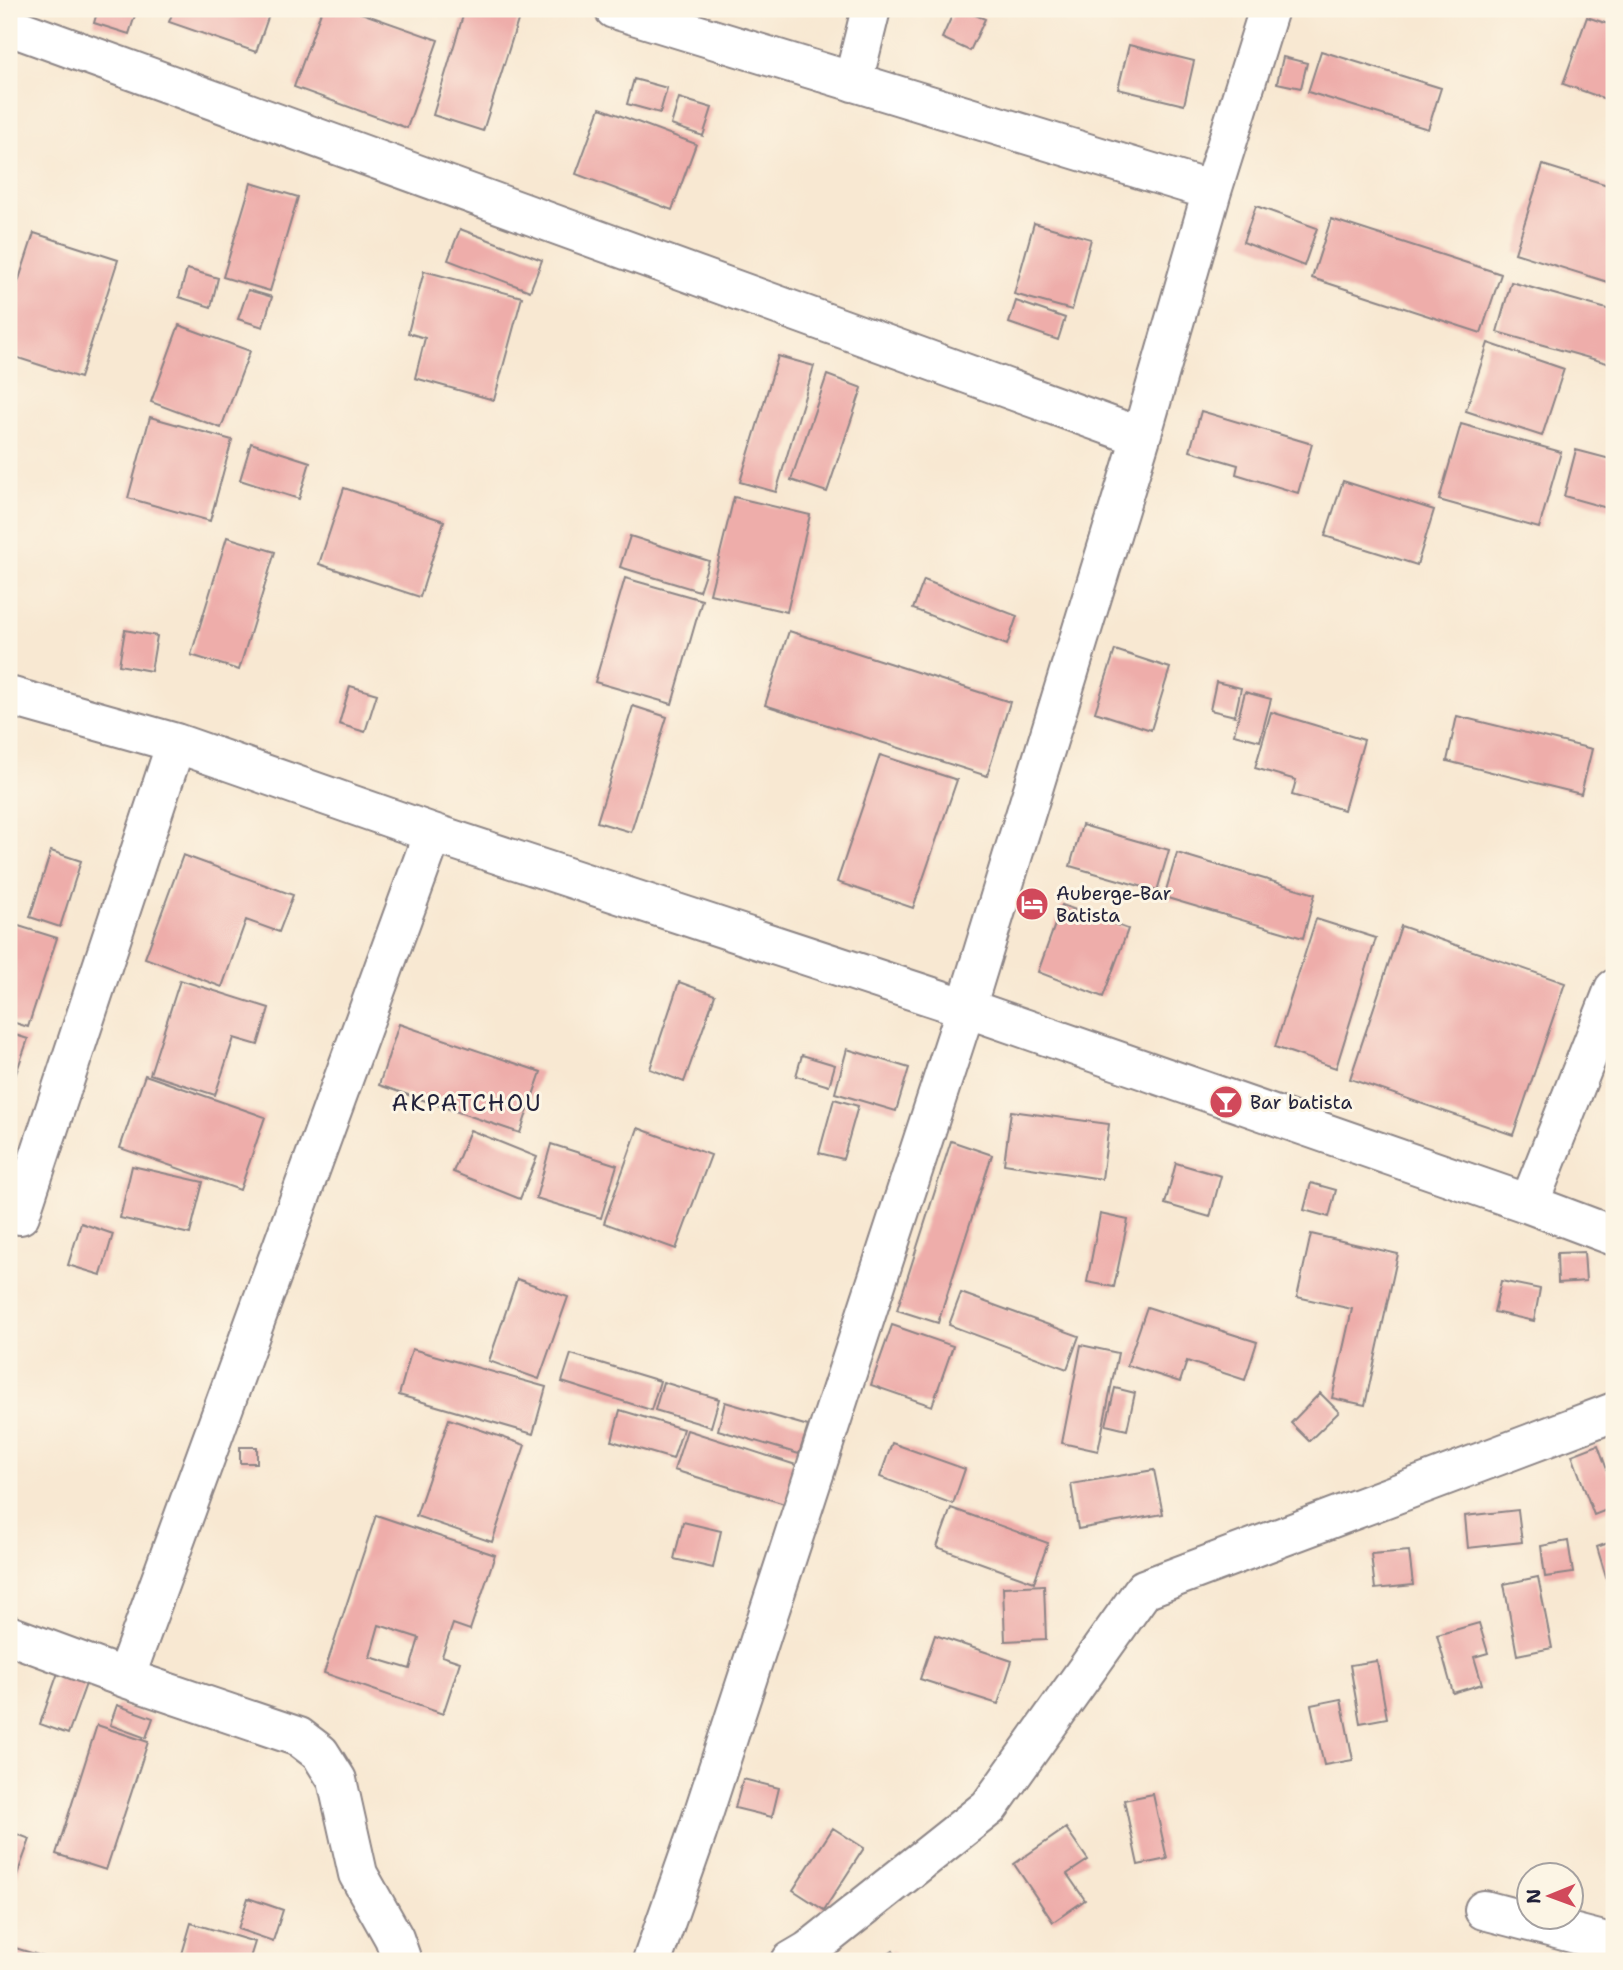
<svg xmlns="http://www.w3.org/2000/svg" width="1623" height="1970" viewBox="0 0 1623 1970" font-family="'Shantell Sans',sans-serif">
	<style>
		.building { fill: #eeadaa; fill-rule: evenodd }
		.lines { fill: none; stroke-linecap: round; stroke-linejoin: round }
		.minor-casing { stroke: #8d8586; stroke-width: 42 }
		.minor { stroke: #fff; stroke-width: 38 }
		.labels { text-anchor: middle; dominant-baseline: central; stroke-width: 6; stroke-linejoin: round; paint-order: stroke }
		.poi-label { font-size: 19px; fill: #22223b; stroke: #fcf5e5; text-anchor: start }
		.quarter-label { font-size: 23px; letter-spacing: 2px; fill: #22223b; stroke: #fcf5e5 }
	</style>
	<rect width="100%" height="100%" fill="#fcf5e5"/>
	<filter id="ink" filterUnits="userSpaceOnUse"><feTurbulence type="fractalNoise" baseFrequency=".0143" numOctaves="2"/><feDisplacementMap in="SourceGraphic" scale="14" xChannelSelector="R" yChannelSelector="G"/><feConvolveMatrix kernelMatrix="1 2 1 2 8 2 1 2 1" color-interpolation-filters="sRGB"/></filter>
	<filter id="wash" filterUnits="userSpaceOnUse"><feTurbulence type="fractalNoise" baseFrequency=".00686" numOctaves="4" result="noise"/><feDisplacementMap in="SourceGraphic" scale="28" xChannelSelector="R" yChannelSelector="G"/><feGaussianBlur stdDeviation="1.57" result="paint"/><feColorMatrix in="noise" values="0 0 0 0 0 0 0 0 0 0 0 0 0 0 0 0 0 1.4 0 .05"/><feComposite in="paint" operator="in"/></filter>
	<g filter="url(#wash)">
		<rect width="100%" height="100%" fill="#f8e8d2"/>
		<g id="blocks">
			<path class="building" d="M 98,9 L 137,9 L 129,34 L 94,23 Z
				M 174,9 L 271,9 L 256,52 L 169,22 Z
				M 322,9 L 350,9 L 438,40 L 407,128 L 294,87 Z
				M 465,9 L 513,9 L 521,11 L 483,131 L 433,115 Z
				M 955,9 L 961,9 L 985,19 L 970,51 L 942,38 Z
				M 1587,17 L 1614,26 L 1614,102 L 1563,84 Z
				M 1129,45 L 1194,61 L 1184,105 L 1118,89 Z
				M 1321,51 L 1441,88 L 1428,129 L 1308,92 Z
				M 1283,57 L 1307,63 L 1301,88 L 1277,83 Z
				M 634,79 L 667,88 L 660,113 L 627,104 Z
				M 679,98 L 712,108 L 703,136 L 671,125 Z
				M 600,108 L 696,144 L 672,210 L 576,174 Z
				M 1543,165 L 1614,187 L 1614,284 L 1515,253 Z
				M 251,183 L 298,197 L 270,291 L 223,277 Z
				M 1256,206 L 1317,228 L 1304,266 L 1243,242 Z
				M 1331,219 L 1501,274 L 1481,333 L 1312,278 Z
				M 1034,223 L 1091,239 L 1072,310 L 1014,294 Z
				M 460,229 L 542,260 L 530,291 L 448,260 Z
				M 34,233 L 118,260 L 80,378 L 9,355 L 9,310 Z
				M 187,269 L 218,278 L 211,307 L 179,297 Z
				M 424,271 L 522,297 L 494,400 L 415,378 L 425,338 L 408,333 Z
				M 1511,282 L 1614,311 L 1614,365 L 1497,332 Z
				M 248,290 L 272,297 L 263,327 L 238,319 Z
				M 1016,301 L 1065,318 L 1058,340 L 1009,323 Z
				M 179,325 L 250,351 L 221,428 L 151,402 Z
				M 1488,343 L 1564,369 L 1542,436 L 1466,411 Z
				M 778,356 L 814,366 L 776,492 L 740,482 Z
				M 827,375 L 862,388 L 827,492 L 791,480 Z
				M 1201,411 L 1312,444 L 1298,493 L 1236,474 L 1238,465 L 1190,451 Z
				M 150,417 L 232,440 L 210,521 L 128,498 Z
				M 1461,424 L 1561,452 L 1539,528 L 1439,500 Z
				M 251,443 L 310,462 L 299,499 L 240,480 Z
				M 1576,450 L 1614,460 L 1614,510 L 1564,496 Z
				M 1343,481 L 1434,510 L 1417,565 L 1325,536 Z
				M 344,488 L 444,521 L 420,597 L 319,564 Z
				M 734,497 L 810,515 L 787,612 L 710,594 Z
				M 630,536 L 709,561 L 699,591 L 620,567 Z
				M 227,537 L 275,552 L 239,670 L 191,655 Z
				M 625,578 L 702,600 L 672,704 L 595,682 Z
				M 924,580 L 1017,616 L 1007,645 L 913,609 Z
				M 125,630 L 157,636 L 151,671 L 119,665 Z
				M 789,631 L 1010,702 L 987,776 L 765,705 Z
				M 1115,650 L 1170,668 L 1151,730 L 1095,712 Z
				M 1216,682 L 1241,688 L 1235,716 L 1210,710 Z
				M 350,686 L 377,694 L 365,732 L 339,724 Z
				M 1245,692 L 1271,699 L 1260,741 L 1234,734 Z
				M 633,706 L 667,717 L 631,832 L 597,822 Z
				M 1271,712 L 1364,740 L 1344,810 L 1292,795 L 1296,780 L 1255,768 Z
				M 1457,716 L 1592,749 L 1581,794 L 1447,761 Z
				M 880,755 L 957,780 L 913,908 L 837,882 Z
				M 1082,825 L 1169,850 L 1157,891 L 1070,866 Z
				M 51,851 L 81,861 L 60,927 L 30,917 Z
				M 1177,853 L 1315,894 L 1303,938 L 1164,897 Z
				M 183,855 L 293,895 L 279,932 L 246,920 L 222,987 L 145,958 Z
				M 1062,905 L 1128,929 L 1103,997 L 1038,972 Z
				M 1316,919 L 1376,938 L 1336,1068 L 1275,1047 Z
				M 9,923 L 57,938 L 28,1027 L 9,1021 Z
				M 1401,926 L 1565,983 L 1513,1135 L 1350,1079 Z
				M 180,980 L 269,1008 L 258,1045 L 234,1038 L 215,1095 L 150,1074 Z
				M 679,982 L 715,995 L 684,1082 L 650,1069 Z
				M 399,1024 L 541,1072 L 520,1133 L 379,1085 Z
				M 9,1033 L 28,1039 L 14,1079 L 9,1078 Z
				M 847,1049 L 909,1068 L 896,1111 L 835,1093 Z
				M 802,1055 L 835,1065 L 829,1086 L 796,1076 Z
				M 145,1075 L 265,1117 L 240,1190 L 120,1148 Z
				M 834,1099 L 858,1106 L 843,1159 L 819,1153 Z
				M 1011,1111 L 1109,1124 L 1102,1179 L 1004,1164 Z
				M 638,1128 L 711,1155 L 676,1249 L 604,1223 Z
				M 470,1130 L 537,1157 L 520,1199 L 453,1172 Z
				M 951,1141 L 992,1155 L 938,1323 L 897,1310 Z
				M 551,1144 L 617,1165 L 601,1218 L 536,1198 Z
				M 1176,1163 L 1221,1176 L 1210,1217 L 1165,1204 Z
				M 132,1166 L 203,1182 L 190,1234 L 120,1218 Z
				M 1311,1183 L 1336,1190 L 1329,1217 L 1304,1210 Z
				M 1100,1214 L 1128,1220 L 1114,1287 L 1087,1282 Z
				M 81,1223 L 113,1234 L 101,1275 L 68,1265 Z
				M 1311,1234 L 1398,1254 L 1365,1405 L 1332,1398 L 1352,1309 L 1297,1297 Z
				M 1584,1252 L 1586,1281 L 1558,1283 L 1557,1253 Z
				M 517,1279 L 568,1297 L 539,1379 L 489,1361 Z
				M 1501,1281 L 1540,1289 L 1534,1321 L 1494,1312 Z
				M 961,1293 L 1079,1336 L 1067,1369 L 949,1325 Z
				M 1147,1307 L 1257,1342 L 1245,1380 L 1187,1361 L 1180,1382 L 1127,1365 Z
				M 892,1325 L 953,1346 L 932,1406 L 871,1385 Z
				M 1081,1345 L 1118,1353 L 1098,1451 L 1062,1443 Z
				M 412,1349 L 546,1387 L 533,1434 L 399,1395 Z
				M 571,1354 L 660,1381 L 651,1410 L 562,1382 Z
				M 663,1382 L 719,1399 L 711,1427 L 655,1410 Z
				M 1115,1388 L 1135,1393 L 1127,1430 L 1106,1425 Z
				M 1320,1393 L 1339,1412 L 1309,1441 L 1291,1423 Z
				M 725,1402 L 808,1426 L 799,1454 L 718,1430 Z
				M 620,1410 L 683,1429 L 673,1459 L 612,1441 Z
				M 449,1419 L 525,1445 L 492,1542 L 416,1516 Z
				M 687,1430 L 799,1466 L 788,1505 L 674,1470 Z
				M 892,1443 L 965,1469 L 953,1504 L 880,1477 Z
				M 1598,1445 L 1614,1489 L 1614,1507 L 1594,1515 L 1572,1455 Z
				M 240,1447 L 257,1447 L 257,1463 L 240,1463 Z
				M 1154,1470 L 1163,1514 L 1078,1529 L 1071,1484 Z
				M 951,1508 L 1048,1543 L 1034,1582 L 937,1547 Z
				M 1518,1510 L 1522,1542 L 1468,1548 L 1465,1516 Z
				M 376,1515 L 495,1555 L 470,1630 L 453,1624 L 442,1656 L 460,1662 L 443,1714 L 324,1673 ZM 379,1625 L 419,1638 L 410,1669 L 370,1657 Z
				M 683,1522 L 721,1531 L 713,1568 L 674,1559 Z
				M 1568,1541 L 1573,1573 L 1545,1577 L 1541,1546 Z
				M 1614,1541 L 1614,1593 L 1611,1594 L 1597,1547 Z
				M 1409,1551 L 1413,1585 L 1375,1589 L 1371,1554 Z
				M 1538,1577 L 1552,1648 L 1517,1655 L 1504,1584 Z
				M 1044,1585 L 1046,1639 L 1005,1641 L 1003,1587 Z
				M 1479,1623 L 1488,1653 L 1474,1657 L 1482,1684 L 1453,1693 L 1437,1635 Z
				M 935,1635 L 1012,1661 L 998,1704 L 920,1679 Z
				M 1377,1661 L 1387,1718 L 1360,1723 L 1350,1665 Z
				M 59,1670 L 87,1681 L 68,1734 L 40,1724 Z
				M 1341,1699 L 1353,1760 L 1324,1765 L 1311,1705 Z
				M 117,1705 L 153,1718 L 146,1738 L 110,1725 Z
				M 97,1725 L 148,1742 L 106,1870 L 56,1854 Z
				M 743,1779 L 779,1788 L 772,1817 L 735,1808 Z
				M 1153,1794 L 1167,1859 L 1138,1865 L 1124,1800 Z
				M 833,1828 L 864,1848 L 824,1910 L 793,1890 Z
				M 1066,1828 L 1088,1860 L 1067,1874 L 1085,1900 L 1053,1922 L 1014,1864 Z
				M 9,1831 L 30,1839 L 9,1897 Z
				M 248,1898 L 283,1910 L 273,1941 L 238,1929 Z
				M 191,1923 L 255,1942 L 249,1961 L 180,1961 Z
				M 9,1946 L 57,1961 L 9,1961 Z
				M 893,1951 L 899,1961 L 878,1961 Z"/>
		</g>
	</g>
	<g filter="url(#ink)">
		<use href="#blocks" fill-opacity="0" stroke="#8d8586" stroke-width="2"/>
		<g class="lines">
			<defs>
				<path id="minor" d="M 614,9 L 1212,191
					M 9,26 L 1141,437
					M 853,82 L 871,9
					M 9,696 L 176,743 L 433,833 L 966,1008 L 1529,1204 L 1614,1236
					M 1529,1204 L 1614,989
					M 20,1215 L 176,743
					M 9,1635 L 125,1678 L 299,1737 L 320,1753 L 337,1780 L 358,1874 L 394,1938 L 402,1961
					M 125,1678 L 433,833
					M 1484,1910 L 1614,1944
					M 652,1961 L 697,1833 L 966,1008 L 1141,437 L 1212,191 L 1269,9
					M 791,1961 L 808,1951 L 989,1807 L 1144,1589 L 1614,1412"/>
			</defs>
			<use href="#minor" class="minor-casing"/>
			<use href="#minor" class="minor"/>
		</g>
	</g>
	<defs>
		<symbol id="hotel-disc" viewBox="-11 -11 22 22"><circle r="9.5" fill="#d1495b" stroke="#fcf5e5"/><path d="M-6-4.5h1.5V1H6V5H4.5V3h-9V5H-6ZM-4 0a1.8 1.8 0 1 1 3.6 0ZM.5 0V-2.5h3Q6-2.5 6 0Z" fill="#fff"/></symbol>
		<symbol id="bar-disc" viewBox="-11 -11 22 22"><circle r="9.5" fill="#d1495b" stroke="#fcf5e5"/><path d="M-6-5H6L.8 .8V4.5H3.5V6h-7V4.5H-.8V.8Z" fill="#fff"/></symbol>
	</defs>
	<g fill-rule="evenodd">
		<use href="#hotel-disc" x="1013" y="885" width="38" height="38"/>
		<use href="#bar-disc" x="1207" y="1083" width="38" height="38"/>
	</g>
	<g class="labels">
		<g class="poi-label">
			<text x="1056" y="893">Auberge-Bar<tspan x="1056" dy="22">Batista</tspan></text>
			<text x="1250" y="1102">Bar batista</text>
		</g>
		<g class="quarter-label">
			<text x="467" y="1103">AKPATCHOU</text>
		</g>
	</g>
	<rect width="1623" height="1970" fill="none" stroke="#fcf5e5" stroke-width="35"/>
	<g transform="translate(1550 1896) rotate(269)"><circle r="33" fill="#fcf5e5" stroke="#a5a1a1" stroke-width="2"/>
	<path d="M0-5L12 26L0 18L-12 26Z" fill="#d1495b"/>
	<text y="-10" font-size="19" font-weight="bold" text-anchor="middle" fill="#22223b">N</text>
	</g>
</svg>
